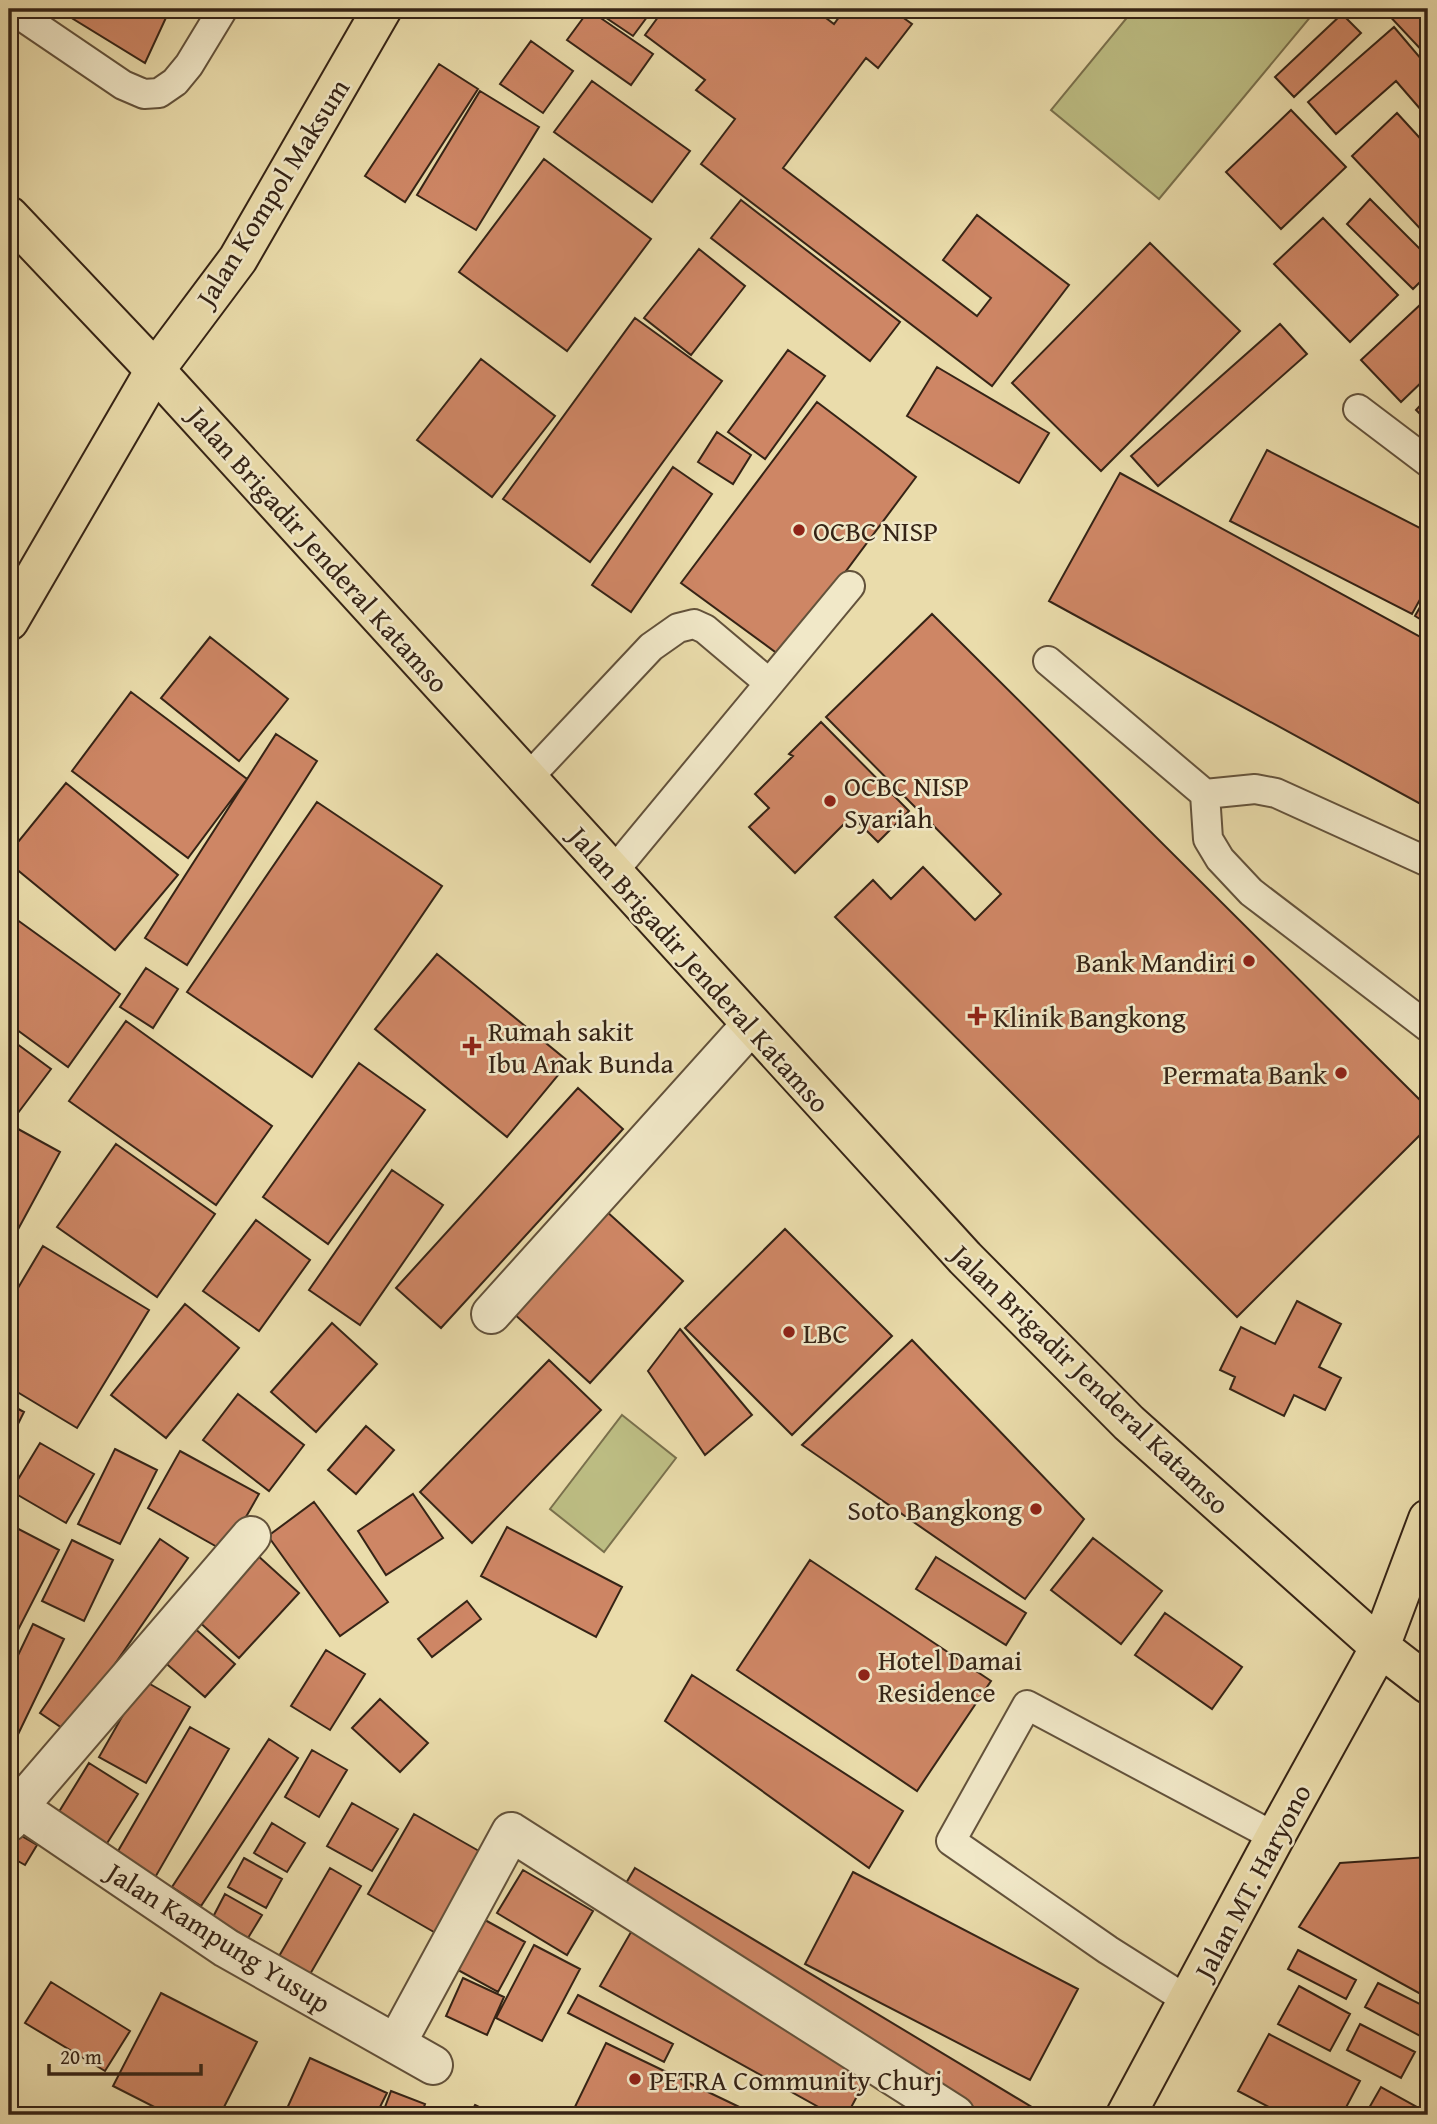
<svg xmlns="http://www.w3.org/2000/svg" width="1437" height="2124" viewBox="0 0 1437 2124" font-family="'Gentium Book Plus',serif">
	<style>
		.green { fill: #bdbe84; stroke: #7a714d; stroke-width: 2 }
		.building { fill: #ce8665; stroke: #362416; stroke-width: 2 }
		.lines { fill: none; stroke-linecap: round; stroke-linejoin: round }
		.service-casing { stroke: #63523b; stroke-width: 32 }
		.minor-casing { stroke: #63523b; stroke-width: 42 }
		.primary-casing { stroke: #362416; stroke-width: 42 }
		.trunk-casing { stroke: #362416; stroke-width: 42 }
		.service { stroke: #f1e8c8; stroke-width: 28 }
		.minor { stroke: #f1e8c8; stroke-width: 38 }
		.primary { stroke: #eadcab; stroke-width: 38 }
		.trunk { stroke: #eadcab; stroke-width: 38 }
		.poi-dot { fill: #8f2418; stroke: #f1e8c8; stroke-width: 2.5 }
		.labels { text-anchor: middle; dominant-baseline: central; stroke-width: 5; stroke-linejoin: round; paint-order: stroke }
		.street-label { font-size: 28px; fill: #362416; stroke: #f1e8c8 }
		.poi-label { font-size: 28px; fill: #362416; stroke: #f1e8c8; text-anchor: start }
	</style>
	<rect width="100%" height="100%" fill="#eadcab"/>
	<filter id="stains"><feTurbulence type="fractalNoise" baseFrequency=".00286" numOctaves="4"/><feColorMatrix values="0 0 0 0 .2 0 0 0 0 .09 0 0 0 0 .02 0 0 0 .5 -.17"/></filter>
	<radialGradient id="worn" r=".72"><stop offset=".6" stop-color="#630" stop-opacity="0"/><stop offset="1" stop-color="#630" stop-opacity=".3"/></radialGradient>
	<path class="green" d="M 1134,9 L 1317,9 L 1159,199 L 1051,110 Z
		M 622,1415 L 676,1458 L 604,1552 L 550,1509 Z"/>
	<path class="building" d="M 57,9 L 170,9 L 145,63 Z
		M 598,9 L 653,9 L 633,36 L 596,11 Z
		M 664,9 L 814,9 L 834,24 L 845,9 L 891,9 L 912,24 L 878,68 L 866,58 L 783,168 L 977,316 L 991,298 L 943,260 L 977,215 L 1069,285 L 992,386 L 701,164 L 735,119 L 696,90 L 705,80 L 645,35 Z
		M 1383,9 L 1428,9 L 1428,57 Z
		M 589,10 L 653,54 L 631,85 L 567,40 Z
		M 1342,14 L 1361,33 L 1294,97 L 1275,77 Z
		M 1394,27 L 1428,67 L 1428,118 L 1396,81 L 1336,134 L 1308,102 Z
		M 531,41 L 573,71 L 543,113 L 500,84 Z
		M 439,64 L 478,89 L 405,202 L 365,176 Z
		M 592,81 L 690,151 L 652,202 L 554,132 Z
		M 480,91 L 539,127 L 476,230 L 417,195 Z
		M 1291,110 L 1346,167 L 1281,229 L 1226,172 Z
		M 1397,113 L 1428,147 L 1428,237 L 1352,156 Z
		M 544,159 L 651,239 L 567,351 L 459,272 Z
		M 1370,199 L 1428,257 L 1428,274 L 1413,289 L 1347,224 Z
		M 741,200 L 900,322 L 870,361 L 711,238 Z
		M 1323,218 L 1398,295 L 1350,342 L 1274,264 Z
		M 1150,243 L 1240,331 L 1101,471 L 1012,383 Z
		M 699,249 L 745,286 L 691,355 L 644,318 Z
		M 1421,304 L 1428,312 L 1428,376 L 1401,402 L 1361,360 Z
		M 635,318 L 722,381 L 590,562 L 503,499 Z
		M 1280,324 L 1307,354 L 1158,486 L 1131,456 Z
		M 788,350 L 825,376 L 765,459 L 728,432 Z
		M 481,359 L 555,416 L 492,497 L 417,440 Z
		M 937,367 L 1049,433 L 1019,483 L 907,416 Z
		M 1428,397 L 1428,422 L 1416,410 Z
		M 817,402 L 916,477 L 782,657 L 681,583 Z
		M 717,432 L 751,455 L 733,484 L 698,462 Z
		M 1267,450 L 1428,532 L 1428,585 L 1412,614 L 1230,521 Z
		M 673,467 L 712,494 L 631,612 L 592,585 Z
		M 1120,473 L 1428,641 L 1428,808 L 1049,601 Z
		M 1428,593 L 1428,624 L 1415,616 Z
		M 932,614 L 1428,1108 L 1428,1127 L 1237,1317 L 835,917 L 873,880 L 891,899 L 923,867 L 975,920 L 1001,894 L 826,717 Z
		M 210,637 L 288,699 L 239,761 L 161,698 Z
		M 131,692 L 247,779 L 188,858 L 72,771 Z
		M 821,722 L 909,811 L 878,842 L 852,816 L 795,873 L 749,827 L 769,808 L 755,794 L 793,756 L 789,754 Z
		M 276,734 L 317,761 L 187,965 L 145,938 Z
		M 66,783 L 178,875 L 115,950 L 9,863 L 9,853 Z
		M 317,802 L 442,886 L 312,1077 L 187,992 Z
		M 9,914 L 120,994 L 68,1067 L 9,1024 Z
		M 437,954 L 569,1062 L 507,1137 L 375,1029 Z
		M 146,968 L 178,989 L 153,1028 L 120,1007 Z
		M 126,1021 L 272,1126 L 216,1205 L 69,1101 Z
		M 9,1038 L 51,1069 L 15,1117 L 9,1113 Z
		M 359,1063 L 425,1110 L 328,1244 L 263,1197 Z
		M 578,1088 L 623,1129 L 441,1328 L 396,1288 Z
		M 9,1124 L 60,1152 L 9,1246 Z
		M 116,1144 L 215,1214 L 157,1297 L 57,1227 Z
		M 392,1170 L 443,1205 L 360,1325 L 309,1290 Z
		M 605,1210 L 683,1281 L 590,1383 L 512,1312 Z
		M 256,1220 L 310,1260 L 259,1331 L 203,1291 Z
		M 785,1229 L 892,1336 L 792,1435 L 685,1328 Z
		M 43,1246 L 149,1310 L 77,1428 L 9,1387 L 9,1303 Z
		M 1297,1301 L 1341,1324 L 1319,1367 L 1341,1378 L 1325,1410 L 1294,1395 L 1284,1416 L 1230,1389 L 1235,1377 L 1220,1370 L 1241,1327 L 1275,1344 Z
		M 185,1304 L 239,1348 L 166,1438 L 111,1395 Z
		M 332,1323 L 377,1364 L 316,1432 L 271,1392 Z
		M 680,1329 L 752,1415 L 705,1455 L 648,1371 Z
		M 912,1340 L 1084,1519 L 1025,1599 L 802,1445 Z
		M 549,1360 L 601,1410 L 472,1543 L 420,1492 Z
		M 238,1394 L 304,1445 L 269,1491 L 203,1440 Z
		M 9,1404 L 24,1412 L 9,1442 Z
		M 366,1426 L 394,1450 L 356,1494 L 328,1470 Z
		M 40,1443 L 94,1474 L 66,1523 L 11,1491 Z
		M 115,1449 L 157,1470 L 120,1544 L 78,1524 Z
		M 180,1451 L 259,1494 L 226,1552 L 148,1508 Z
		M 413,1494 L 443,1538 L 386,1575 L 358,1531 Z
		M 314,1502 L 388,1602 L 340,1636 L 268,1536 Z
		M 9,1524 L 59,1550 L 17,1632 L 9,1628 Z
		M 507,1527 L 622,1587 L 596,1637 L 481,1576 Z
		M 1093,1538 L 1162,1591 L 1121,1644 L 1051,1590 Z
		M 160,1539 L 188,1558 L 68,1732 L 40,1713 Z
		M 72,1540 L 113,1560 L 84,1621 L 42,1601 Z
		M 256,1554 L 299,1593 L 239,1658 L 196,1619 Z
		M 936,1557 L 1026,1613 L 1006,1645 L 916,1589 Z
		M 810,1560 L 991,1681 L 917,1791 L 737,1670 Z
		M 467,1601 L 481,1619 L 432,1657 L 418,1639 Z
		M 1165,1613 L 1242,1667 L 1212,1709 L 1135,1655 Z
		M 33,1624 L 64,1639 L 10,1751 L 9,1674 Z
		M 192,1626 L 235,1664 L 205,1697 L 162,1660 Z
		M 326,1650 L 365,1674 L 330,1730 L 291,1706 Z
		M 692,1675 L 903,1811 L 869,1868 L 665,1721 Z
		M 143,1680 L 190,1707 L 146,1783 L 99,1757 Z
		M 380,1699 L 428,1743 L 400,1772 L 352,1728 Z
		M 190,1727 L 229,1749 L 153,1881 L 114,1858 Z
		M 269,1739 L 298,1758 L 201,1906 L 172,1887 Z
		M 312,1750 L 347,1770 L 319,1817 L 285,1797 Z
		M 89,1763 L 138,1794 L 106,1845 L 57,1815 Z
		M 352,1803 L 398,1829 L 372,1871 L 327,1846 Z
		M 414,1814 L 493,1859 L 446,1939 L 368,1894 Z
		M 272,1823 L 305,1843 L 287,1872 L 254,1853 Z
		M 13,1831 L 37,1845 L 25,1865 L 9,1856 L 9,1839 Z
		M 1428,1857 L 1428,1998 L 1299,1927 L 1340,1863 Z
		M 244,1858 L 282,1879 L 266,1908 L 228,1887 Z
		M 330,1868 L 361,1886 L 309,1976 L 278,1958 Z
		M 635,1868 L 1045,2115 L 978,2115 L 619,1895 Z
		M 523,1870 L 593,1911 L 567,1955 L 497,1913 Z
		M 853,1872 L 1078,1989 L 1030,2080 L 805,1964 Z
		M 225,1894 L 262,1915 L 248,1938 L 213,1917 Z
		M 474,1914 L 525,1942 L 498,1992 L 447,1964 Z
		M 631,1932 L 870,2072 L 847,2115 L 833,2115 L 600,1986 Z
		M 534,1945 L 580,1969 L 542,2041 L 496,2018 Z
		M 1298,1950 L 1356,1980 L 1346,1999 L 1288,1969 Z
		M 463,1978 L 504,1997 L 487,2035 L 446,2016 Z
		M 51,1982 L 130,2031 L 105,2071 L 25,2023 Z
		M 1378,1983 L 1428,2008 L 1428,2040 L 1365,2007 Z
		M 1299,1986 L 1350,2014 L 1330,2051 L 1278,2024 Z
		M 161,1993 L 257,2042 L 220,2115 L 170,2115 L 113,2086 Z
		M 578,1995 L 673,2044 L 664,2062 L 568,2013 Z
		M 1360,2024 L 1415,2052 L 1401,2078 L 1347,2050 Z
		M 1269,2034 L 1360,2081 L 1342,2115 L 1284,2115 L 1238,2091 Z
		M 606,2043 L 756,2115 L 571,2115 Z
		M 310,2058 L 387,2093 L 376,2115 L 284,2115 Z
		M 1381,2087 L 1428,2113 L 1428,2115 L 1365,2115 Z
		M 391,2091 L 425,2104 L 421,2115 L 382,2115 Z
		M 475,2105 L 495,2115 L 470,2115 Z"/>
	<g class="lines">
		<defs>
			<path id="service" d="M 11,9 L 123,85 L 144,94 L 159,93 L 175,82 L 189,65 L 223,9
				M 1358,409 L 1428,462
				M 1048,661 L 1205,794 L 1208,839 L 1220,859 L 1251,892 L 1428,1027
				M 528,778 L 651,647 L 678,628 L 694,624 L 705,629 L 769,683
				M 1205,794 L 1255,789 L 1276,793 L 1428,862
				M 613,872 L 850,586
				M 1187,2000 L 1108,1950 L 951,1841 L 1027,1705 L 1275,1837"/>
			<path id="minor" d="M 491,1314 L 751,1025
				M 9,1801 L 226,1948 L 433,2065
				M 9,1822 L 18,1807 L 251,1536
				M 396,2044 L 511,1832 L 955,2115"/>
			<path id="primary" d="M 9,216 L 155,370 L 965,1258 L 1129,1423 L 1380,1647 L 1428,1684
				M 1126,2115 L 1275,1837 L 1380,1647 L 1428,1519"/>
			<path id="trunk" d="M 9,621 L 155,370 L 238,259 L 382,9"/>
		</defs>
		<use href="#service" class="service-casing"/>
		<use href="#minor" class="minor-casing"/>
		<use href="#primary" class="primary-casing"/>
		<use href="#trunk" class="trunk-casing"/>
		<use href="#service" class="service"/>
		<use href="#minor" class="minor"/>
		<use href="#primary" class="primary"/>
		<use href="#trunk" class="trunk"/>
	</g>
	<g class="poi-dot">
		<circle cx="799" cy="530" r="7"/>
		<circle cx="830" cy="801" r="7"/>
		<circle cx="1249" cy="961" r="7"/>
		<path d="M973.5 1005.5h7v7h7v7h-7v7h-7v-7h-7v-7h7z"/>
		<path d="M468.5 1035.5h7v7h7v7h-7v7h-7v-7h-7v-7h7z"/>
		<circle cx="1341" cy="1073" r="7"/>
		<circle cx="789" cy="1332" r="7"/>
		<circle cx="1036" cy="1509" r="7"/>
		<circle cx="864" cy="1675" r="7"/>
		<circle cx="635" cy="2079" r="7"/>
	</g>
	<g class="labels">
		<g class="street-label">
			<text transform="translate(272 192) rotate(-58)">Jalan Kompol Maksum</text>
			<text transform="translate(319 549) rotate(48)">Jalan Brigadir Jenderal Katamso</text>
			<text transform="translate(700 969) rotate(48)">Jalan Brigadir Jenderal Katamso</text>
			<text transform="translate(1091 1379) rotate(44)">Jalan Brigadir Jenderal Katamso</text>
			<text transform="translate(1252 1881) rotate(-62)">Jalan MT. Haryono</text>
			<text transform="translate(219 1937) rotate(32)">Jalan Kampung Yusup</text>
		</g>
		<g class="poi-label">
			<text x="813" y="530">OCBC NISP</text>
			<text x="844" y="785">OCBC NISP<tspan x="844" dy="32">Syariah</tspan></text>
			<text x="1235" y="961" text-anchor="end">Bank Mandiri</text>
			<text x="993" y="1016">Klinik Bangkong</text>
			<text x="488" y="1030">Rumah sakit<tspan x="488" dy="32">Ibu Anak Bunda</tspan></text>
			<text x="1327" y="1073" text-anchor="end">Permata Bank</text>
			<text x="803" y="1332">LBC</text>
			<text x="1022" y="1509" text-anchor="end">Soto Bangkong</text>
			<text x="878" y="1659">Hotel Damai<tspan x="878" dy="32">Residence</tspan></text>
			<text x="649" y="2079">PETRA Community Churj</text>
		</g>
	</g>
	<rect width="1437" height="2124" fill="none" stroke="#eadcab" stroke-width="35"/>
	<rect x="10" y="10" width="1416" height="2103" fill="none" stroke="#362416" stroke-width="3.5"/>
	<rect x="18" y="18" width="1402" height="2089" fill="none" stroke="#362416" stroke-width="2"/>
	<path d="M49 2064v10h152v-10" fill="none" stroke="#362416" stroke-width="3.5"/>
	<text x="60" y="2064" font-size="21" fill="#362416" stroke="#f1e8c8" stroke-width="5" paint-order="stroke">20 m</text>
	<rect width="100%" height="100%" filter="url(#stains)"/>
	<rect width="100%" height="100%" fill="url(#worn)"/>
</svg>
